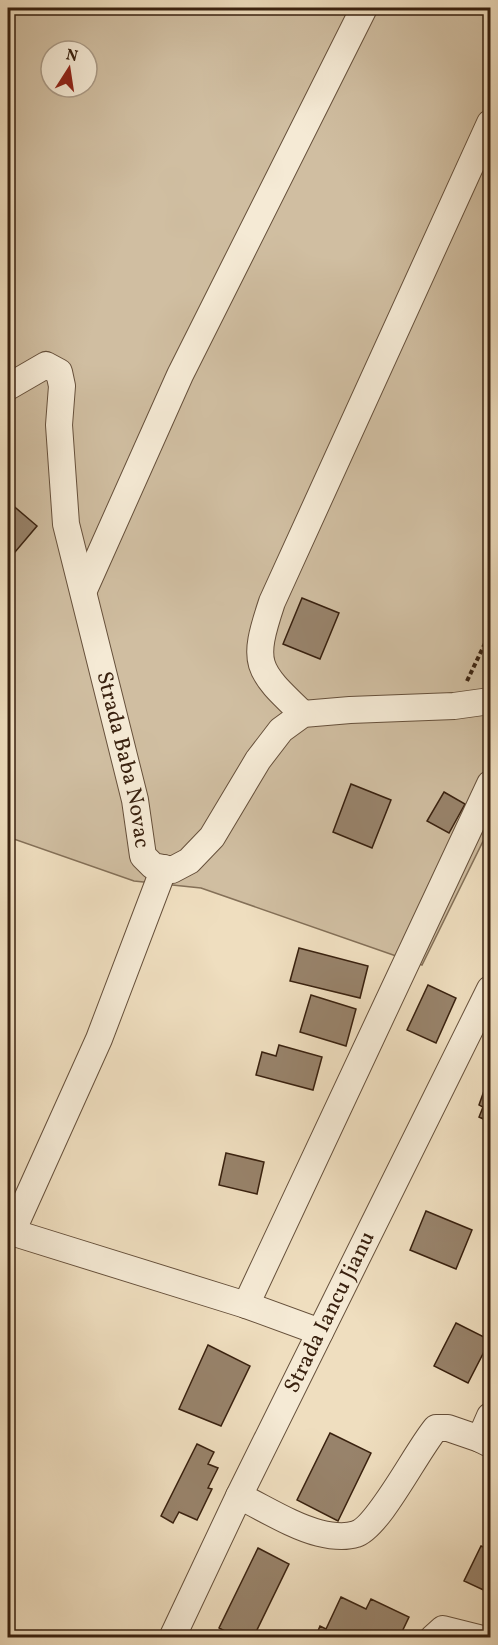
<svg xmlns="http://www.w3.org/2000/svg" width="498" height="1645" viewBox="0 0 498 1645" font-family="Vollkorn,serif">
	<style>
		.green { fill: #d0bea1; stroke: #847058; stroke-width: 1.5; fill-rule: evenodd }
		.building { fill: #98836b; stroke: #39210f; stroke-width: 1.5 }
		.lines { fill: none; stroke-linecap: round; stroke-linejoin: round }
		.street-casing { stroke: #66503b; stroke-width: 28 }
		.path { stroke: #39210f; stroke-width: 4; stroke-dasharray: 4.5 3; stroke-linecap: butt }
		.street { stroke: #f5ead5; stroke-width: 26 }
		.labels { text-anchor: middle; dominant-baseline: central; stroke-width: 5; stroke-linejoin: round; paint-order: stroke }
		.street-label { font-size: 22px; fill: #39210f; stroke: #f5ead5 }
	</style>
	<rect width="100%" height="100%" fill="#efdebf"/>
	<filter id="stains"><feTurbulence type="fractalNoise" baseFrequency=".00333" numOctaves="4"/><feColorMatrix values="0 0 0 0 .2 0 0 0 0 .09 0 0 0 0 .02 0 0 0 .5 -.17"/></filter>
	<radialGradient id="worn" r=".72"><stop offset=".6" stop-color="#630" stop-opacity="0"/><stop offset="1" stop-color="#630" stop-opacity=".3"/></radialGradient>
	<path class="green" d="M 8,8 L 490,8 L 490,827 L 422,965 L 201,888 L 134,881 L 8,837 ZM 51,51 L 87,51 L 87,87 L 51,87 Z"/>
	<path class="building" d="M 10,503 L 37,526 L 10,558 L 8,556 Z
		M 302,598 L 339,613 L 320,659 L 283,644 Z
		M 351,784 L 391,800 L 372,848 L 333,832 Z
		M 444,792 L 465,804 L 449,833 L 427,821 Z
		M 299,948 L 368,966 L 360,998 L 290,981 Z
		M 428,985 L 456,998 L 436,1043 L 407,1030 Z
		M 311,995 L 356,1009 L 346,1046 L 300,1032 Z
		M 279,1045 L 322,1057 L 313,1090 L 256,1075 L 262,1052 L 276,1056 Z
		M 490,1074 L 490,1122 L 479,1117 L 483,1107 L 479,1105 Z
		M 226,1153 L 264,1162 L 257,1194 L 219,1185 Z
		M 426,1211 L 472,1230 L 456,1269 L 410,1250 Z
		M 456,1323 L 490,1340 L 468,1383 L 434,1366 Z
		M 208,1345 L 250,1366 L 221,1426 L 179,1409 Z
		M 330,1433 L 371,1453 L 338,1521 L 297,1500 Z
		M 197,1444 L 214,1452 L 208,1464 L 218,1468 L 208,1488 L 212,1489 L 197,1520 L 179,1512 L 173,1523 L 161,1516 Z
		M 481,1546 L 490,1550 L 490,1593 L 464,1581 Z
		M 258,1548 L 289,1564 L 253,1638 L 238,1638 L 219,1628 Z
		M 341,1597 L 366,1609 L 371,1599 L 409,1617 L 399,1638 L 315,1638 L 320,1626 L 326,1629 Z"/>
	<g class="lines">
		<defs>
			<g id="street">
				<path id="s1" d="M 8,387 L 46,365 L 59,372 L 62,386 L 59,425 L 66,524 L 135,800 L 143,856 L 153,866 L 172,870 L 189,861 L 212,837 L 258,760 L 281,730 L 303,714 L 350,710 L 454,706 L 490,701"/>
				<path d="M 84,590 L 180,375 L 364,8"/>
				<path d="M 303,714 C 256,669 251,665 272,602 L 490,123"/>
				<path d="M 8,1231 L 246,1305 L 320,1332"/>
				<path d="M 12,1232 L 99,1039 L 164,868"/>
				<path d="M 246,1305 L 490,784"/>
				<path d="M 490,1416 L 480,1439 L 490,1444"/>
				<path d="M 239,1496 C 264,1508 292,1526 319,1533 C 331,1536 344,1538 356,1534 C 379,1527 417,1450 436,1428 L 448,1428 L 480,1439"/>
				<path id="s2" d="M 172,1638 L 239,1496 L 490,989"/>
				<path d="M 433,1638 L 443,1629 L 479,1638"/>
			</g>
		</defs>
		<use href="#street" class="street-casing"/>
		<path class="path" d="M 467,681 L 490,633"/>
		<use href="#street" class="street"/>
	</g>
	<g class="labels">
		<g class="street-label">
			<text stroke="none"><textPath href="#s1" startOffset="454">Strada Baba Novac</textPath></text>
			<text stroke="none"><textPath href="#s2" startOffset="362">Strada Iancu Jianu</textPath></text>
		</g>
	</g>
	<rect width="498" height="1645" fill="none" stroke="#efdebf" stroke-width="30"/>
	<rect x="9" y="9" width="480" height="1627" fill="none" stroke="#39210f" stroke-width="3"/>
	<rect x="15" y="15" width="468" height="1615" fill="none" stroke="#39210f" stroke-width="1.5"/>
	<g transform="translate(69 69) rotate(12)"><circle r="28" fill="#f5ead5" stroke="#aa9a86" stroke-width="1.5"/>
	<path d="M0-4.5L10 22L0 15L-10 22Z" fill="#8f2418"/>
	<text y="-9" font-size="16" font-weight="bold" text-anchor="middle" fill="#39210f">N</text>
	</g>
	<rect width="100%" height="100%" filter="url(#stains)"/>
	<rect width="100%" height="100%" fill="url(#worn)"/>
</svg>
